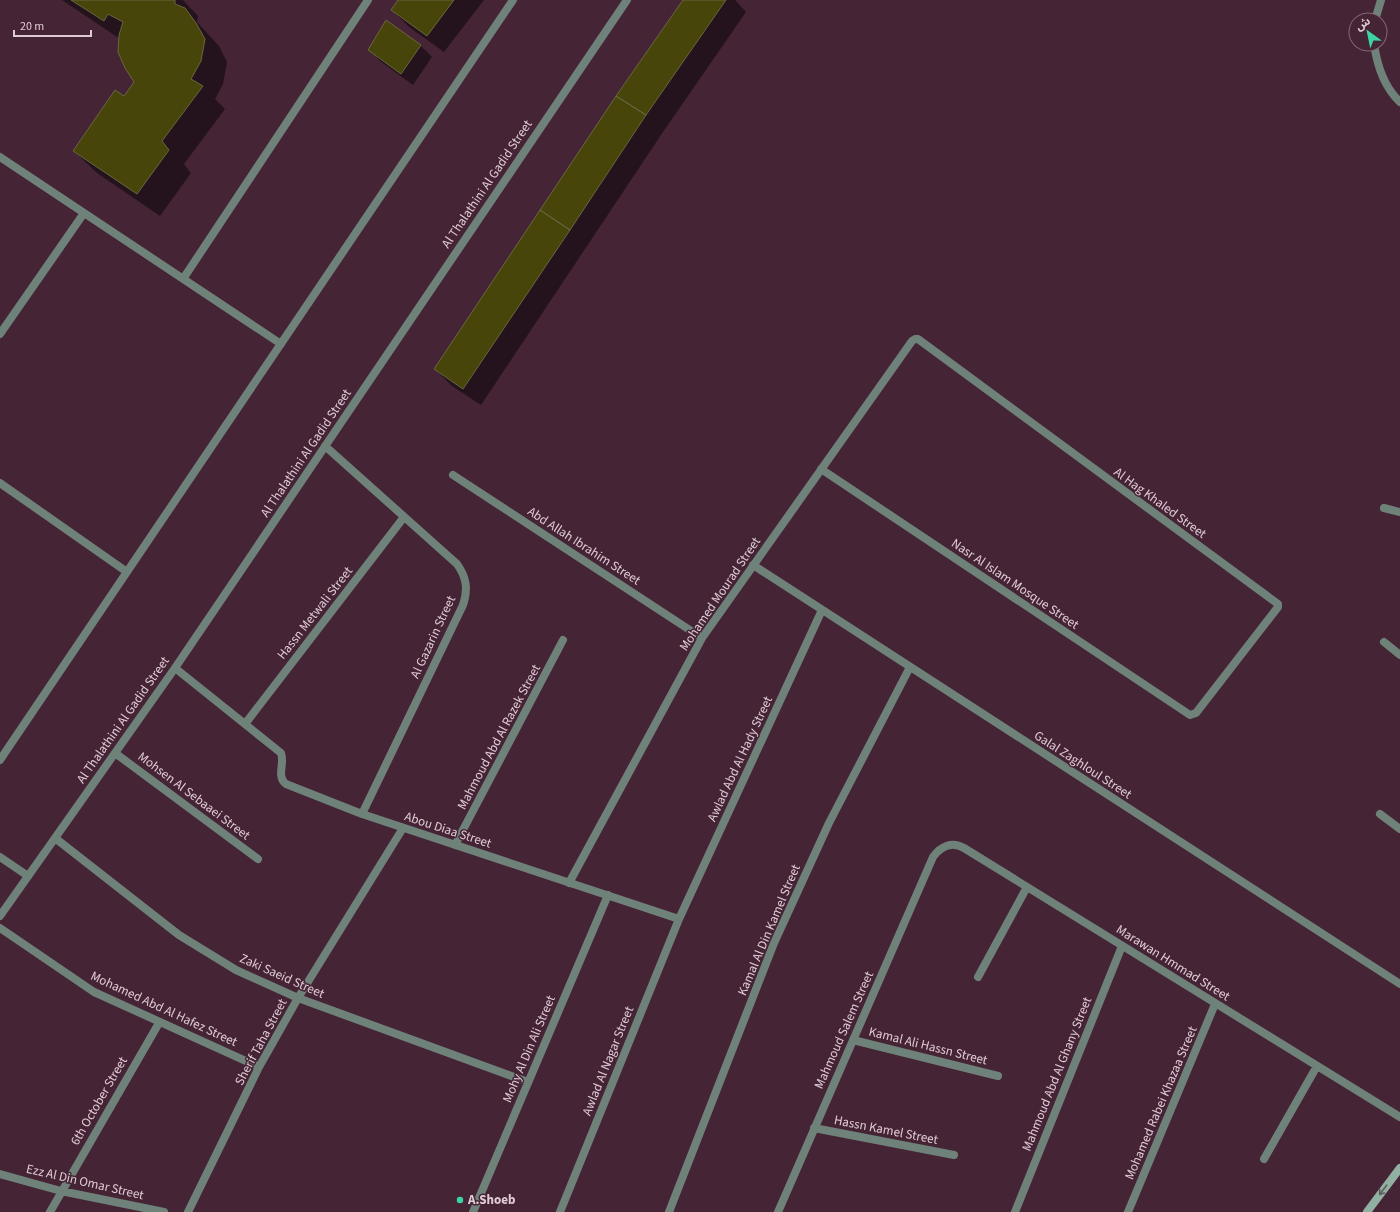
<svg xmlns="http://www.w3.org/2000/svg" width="1400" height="1212" viewBox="0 0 1400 1212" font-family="'Source Sans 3','Noto Sans Arabic',sans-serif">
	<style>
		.shadow { fill: #0007 }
		.building { fill: #474509; stroke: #686741 }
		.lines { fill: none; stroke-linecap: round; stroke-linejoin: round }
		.lane { stroke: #6f8279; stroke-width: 8 }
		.street { stroke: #6f8279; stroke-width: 8 }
		.secondary { stroke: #91b0a2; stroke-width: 8 }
		.oneway { stroke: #635c61 }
		.poi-dot { fill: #3dd4a3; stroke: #452436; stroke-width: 1.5 }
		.labels { text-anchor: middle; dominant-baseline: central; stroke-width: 3; stroke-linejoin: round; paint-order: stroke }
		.street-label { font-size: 13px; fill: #e0cbd5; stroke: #452436 }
		.poi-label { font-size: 13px; font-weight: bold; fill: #e0cbd5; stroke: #452436; text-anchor: start }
	</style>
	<rect width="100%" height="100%" fill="#452436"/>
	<path class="shadow" d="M 62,0 L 183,0 L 198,16 L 197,22 L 219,46 L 227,62 L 223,84 L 215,99 L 225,109 L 184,164 L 191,173 L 160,216 L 97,173 L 74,151 L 125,97 L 135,82 L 120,39 Z
		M 399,0 L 484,0 L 444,52 L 409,27 L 392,10 Z
		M 685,0 L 735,0 L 746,12 L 663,132 L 481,405 L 452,386 L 435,369 Z
		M 386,22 L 421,46 L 432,57 L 413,85 L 380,61 L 369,49 Z"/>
	<path class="building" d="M 71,0 L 175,0 L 175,4 L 185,8 L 196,23 L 205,39 L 201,61 L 191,79 L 203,86 L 162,141 L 169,150 L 137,194 L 73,151 L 115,90 L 124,96 L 134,82 L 125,68 L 118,52 L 119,35 L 123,22 L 108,14 L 104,21 Z
		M 398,0 L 454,0 L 427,36 L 391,10 Z
		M 683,0 L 726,0 L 646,115 L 616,96 Z
		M 386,20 L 421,45 L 401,74 L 368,50 Z
		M 616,96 L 646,115 L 570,230 L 540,210 Z
		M 540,210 L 570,230 L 463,389 L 434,369 Z"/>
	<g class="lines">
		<path class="lane" d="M 0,157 L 281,344
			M 183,279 L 368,0
			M 0,334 L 84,213
			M 0,483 L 127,572
			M 1384,508 L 1400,512
			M 1384,642 L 1400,655
			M 0,760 L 513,0
			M 0,857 L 28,876"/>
		<path class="street" d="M 1375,20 L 1381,0
			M 1374,44 C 1377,65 1384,87 1400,102
			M 325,446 L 457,564 C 467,578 468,590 463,605 L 362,814
			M 453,475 L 702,638
			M 753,565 L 1400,984
			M 175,668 L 281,753 C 285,764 276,776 286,784 L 362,814 L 679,919
			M 245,724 L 404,517
			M 115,753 L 258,859
			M 1380,814 L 1400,829
			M 55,838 L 179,935 L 236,970 L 298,998 L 528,1082
			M 455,845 L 563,640
			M 569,883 L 702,638 L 912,341 L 915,339 L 918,339 L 1278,604 L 1278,607 L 1196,713 L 1190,715 L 821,469
			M 0,916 L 175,668 L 627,0
			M 0,928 L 94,992 L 259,1067
			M 978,977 L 1027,887
			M 853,1040 L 998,1076
			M 814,1128 L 954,1155
			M 1264,1159 L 1317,1066
			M 0,1174 L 61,1191 L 164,1212
			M 50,1212 L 159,1023
			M 188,1212 L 259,1067 L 298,998 L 403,828
			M 473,1212 L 608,895
			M 560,1212 L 679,919 L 822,610
			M 669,1212 L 774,943 L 829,823 L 910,667
			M 778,1212 L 933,857 C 941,846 952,841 964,848 L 1400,1117
			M 1015,1212 L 1122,946
			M 1128,1212 L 1215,1004"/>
		<path class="secondary" d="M 1367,1212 L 1400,1168"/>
	</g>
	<defs><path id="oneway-shaft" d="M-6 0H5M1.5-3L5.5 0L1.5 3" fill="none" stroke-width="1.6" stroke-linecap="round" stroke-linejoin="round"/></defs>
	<use class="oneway" href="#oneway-shaft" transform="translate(1383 1190) rotate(127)"/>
	<circle class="poi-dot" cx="460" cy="1200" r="4"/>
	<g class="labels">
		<g class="street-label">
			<text transform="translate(487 184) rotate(-56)">Al Thalathini Al Gadid Street</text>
			<text transform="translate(306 453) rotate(-56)">Al Thalathini Al Gadid Street</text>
			<text transform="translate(1160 503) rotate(36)">Al Hag Khaled Street</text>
			<text transform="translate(584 546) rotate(33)">Abd Allah Ibrahim Street</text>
			<text transform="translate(1015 584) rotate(34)">Nasr Al Islam Mosque Street</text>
			<text transform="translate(720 594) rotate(-56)">Mohamed Mourad Street</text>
			<text transform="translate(315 613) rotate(-52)">Hassn Metwali Street</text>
			<text transform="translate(433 637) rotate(-65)">Al Gazarin Street</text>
			<text transform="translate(123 720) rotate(-55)">Al Thalathini Al Gadid Street</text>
			<text transform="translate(499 737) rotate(-62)">Mahmoud Abd Al Razek Street</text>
			<text transform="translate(740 759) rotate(-65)">Awlad Abd Al Hady Street</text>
			<text transform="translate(1083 765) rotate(33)">Galal Zaghloul Street</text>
			<text transform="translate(194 796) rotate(37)">Mohsen Al Sebaaei Street</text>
			<text transform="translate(448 830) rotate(18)">Abou Diaa Street</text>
			<text transform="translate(769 930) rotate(-67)">Kamal Al Din Kamel Street</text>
			<text transform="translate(1173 963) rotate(32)">Marawan Hmmad Street</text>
			<text transform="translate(282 976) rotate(24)">Zaki Saeid Street</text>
			<text transform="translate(164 1009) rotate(25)">Mohamed Abd Al Hafez Street</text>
			<text transform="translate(844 1030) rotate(-66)">Mahmoud Salem Street</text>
			<text transform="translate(261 1042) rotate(-62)">Sherif Taha Street</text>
			<text transform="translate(928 1046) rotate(14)">Kamal Ali Hassn Street</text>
			<text transform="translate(529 1049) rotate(-67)">Mohy Al Din Ali Street</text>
			<text transform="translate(608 1061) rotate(-68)">Awlad Al Nagar Street</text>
			<text transform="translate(1057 1074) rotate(-68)">Mahmoud Abd Al Ghany Street</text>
			<text transform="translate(99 1101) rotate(-60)">6th October Street</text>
			<text transform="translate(1161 1103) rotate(-67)">Mohamed Rabei Khazaa Street</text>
			<text transform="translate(886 1130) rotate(11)">Hassn Kamel Street</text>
			<text transform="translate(85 1182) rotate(13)">Ezz Al Din Omar Street</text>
		</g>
		<g class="poi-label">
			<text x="468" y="1200">A.Shoeb</text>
		</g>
	</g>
	<g transform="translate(1368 32) rotate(327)"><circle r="19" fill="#452436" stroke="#836776"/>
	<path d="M0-3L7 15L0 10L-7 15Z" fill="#3dd4a3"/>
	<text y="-6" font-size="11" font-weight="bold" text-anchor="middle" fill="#e0cbd5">ش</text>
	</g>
	<path d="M14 30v6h77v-6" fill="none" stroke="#e0cbd5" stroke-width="2"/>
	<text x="20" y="30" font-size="12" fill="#e0cbd5" stroke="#452436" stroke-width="3" paint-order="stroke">20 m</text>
</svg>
